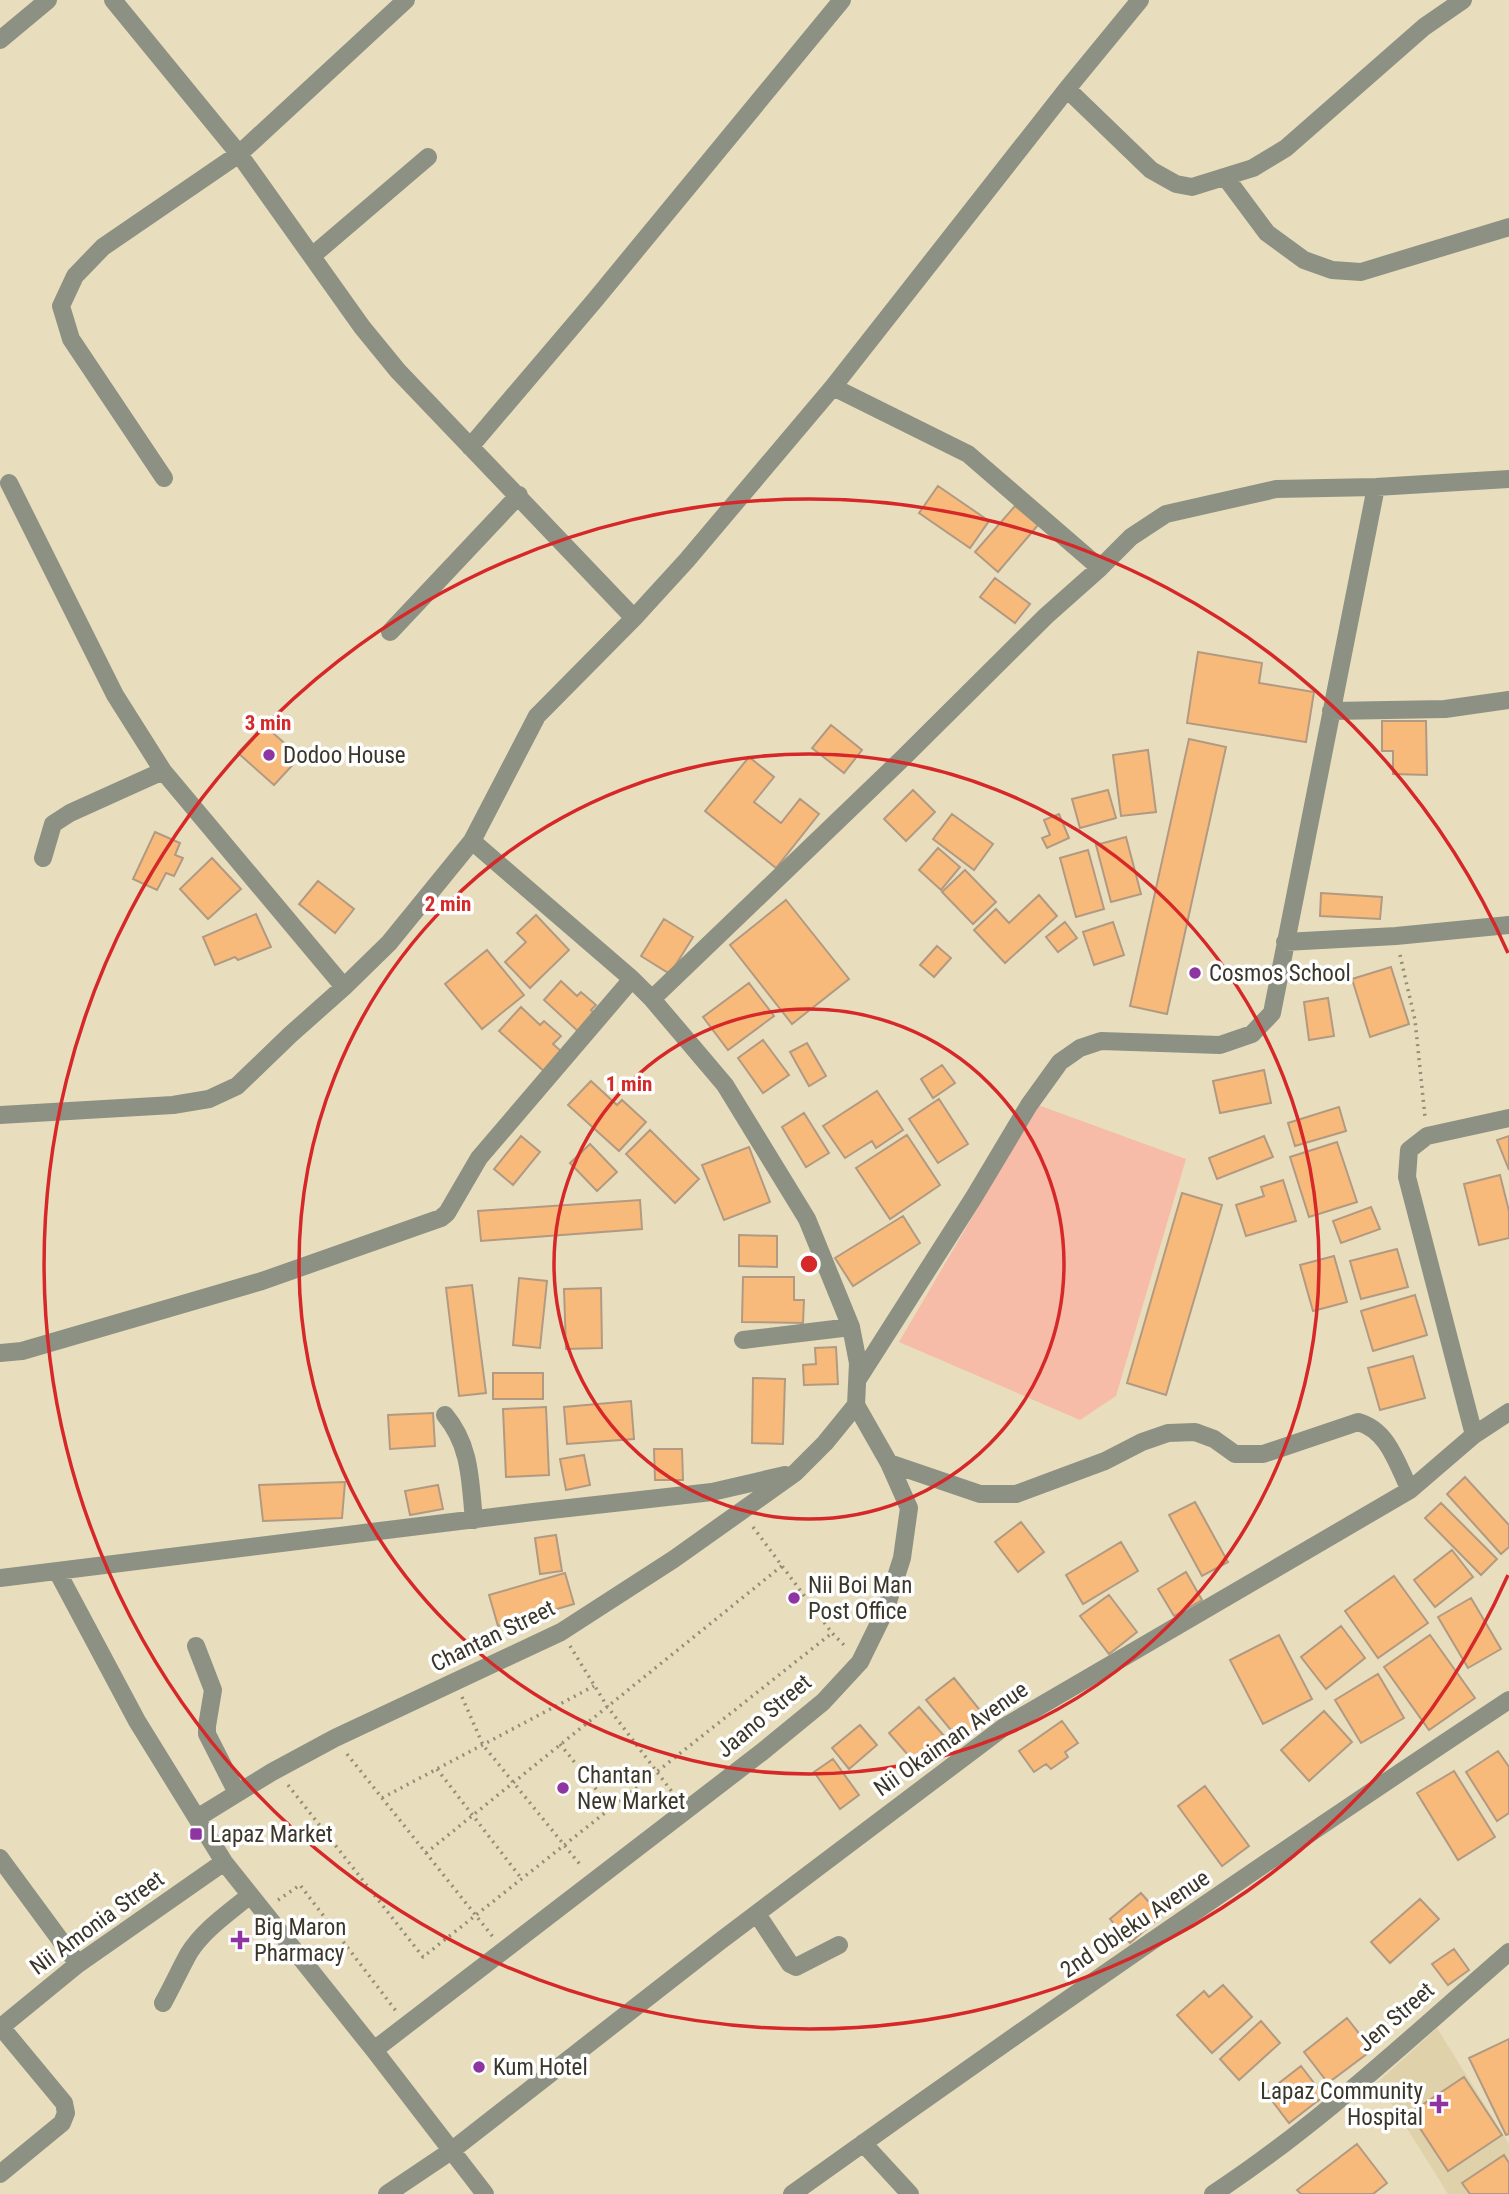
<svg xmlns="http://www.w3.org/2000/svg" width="1509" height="2194" viewBox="0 0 1509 2194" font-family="'Roboto Condensed',sans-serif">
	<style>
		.built { fill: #dfd2ab }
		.green { fill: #f6bca8 }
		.building { fill: #f8ba7b; stroke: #b29a82; stroke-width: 2 }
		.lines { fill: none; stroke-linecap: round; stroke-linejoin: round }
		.path { stroke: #958e77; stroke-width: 3.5; stroke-dasharray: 2 5; stroke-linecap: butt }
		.minor { stroke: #8d9183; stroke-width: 18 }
		.ring { fill: none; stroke: #d62828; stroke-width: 3.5 }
		.poi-dot { fill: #8f35a1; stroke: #fff; stroke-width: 2.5 }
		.labels { text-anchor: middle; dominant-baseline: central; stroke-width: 7; stroke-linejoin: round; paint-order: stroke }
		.poi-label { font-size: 23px; fill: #3a3629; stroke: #fff; text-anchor: start }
		.street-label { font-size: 23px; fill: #3a3629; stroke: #fff }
		.centre { fill: #d62828; stroke: #fff; stroke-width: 3.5 }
		.ring-label { font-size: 21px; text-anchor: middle; font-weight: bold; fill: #d62828; stroke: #fff; stroke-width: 7; stroke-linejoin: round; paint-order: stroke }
	</style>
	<rect width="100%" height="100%" fill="#e8debe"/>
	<path class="built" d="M 1437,2028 L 1509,2144 L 1509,2194 L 1448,2194 L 1378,2082 Z"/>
	<path class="green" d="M 1038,1105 L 1186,1159 L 1116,1396 L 1080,1420 L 899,1342 Z"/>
	<path class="building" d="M 938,486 L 989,521 L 970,548 L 919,513 Z
		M 1015,506 L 1038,525 L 998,572 L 975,552 Z
		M 995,578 L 1030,604 L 1015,623 L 980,597 Z
		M 1198,652 L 1262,663 L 1259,683 L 1314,692 L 1306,742 L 1187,723 Z
		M 1382,721 L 1426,721 L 1427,775 L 1393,774 L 1393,751 L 1382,751 Z
		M 264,725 L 300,757 L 274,785 L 238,753 Z
		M 831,725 L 862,750 L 844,773 L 812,748 Z
		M 1189,739 L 1226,747 L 1167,1014 L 1130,1006 Z
		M 1148,750 L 1156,812 L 1121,816 L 1113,755 Z
		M 749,757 L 774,777 L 754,802 L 781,823 L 800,799 L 819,814 L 776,868 L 705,811 Z
		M 913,790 L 935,812 L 906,841 L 884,819 Z
		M 1108,790 L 1116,818 L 1080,828 L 1072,799 Z
		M 952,814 L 993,844 L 974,870 L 933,839 Z
		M 1059,814 L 1069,838 L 1047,848 L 1042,838 L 1050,835 L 1044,820 Z
		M 155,832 L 180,843 L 175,855 L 183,858 L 174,876 L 166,873 L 157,890 L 133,879 Z
		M 1126,837 L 1141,894 L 1111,902 L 1096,845 Z
		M 938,848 L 960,867 L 941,890 L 919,870 Z
		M 1088,850 L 1104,909 L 1076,917 L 1060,858 Z
		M 212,858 L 241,889 L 208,919 L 180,889 Z
		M 965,870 L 996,902 L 973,924 L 942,892 Z
		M 318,881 L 354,909 L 335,933 L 299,904 Z
		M 1321,893 L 1382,897 L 1380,919 L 1320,916 Z
		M 1039,895 L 1057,916 L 1005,963 L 974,930 L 996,909 L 1009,923 Z
		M 786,900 L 849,979 L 792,1024 L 730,945 Z
		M 256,914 L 271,947 L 238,960 L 235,957 L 215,965 L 203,937 Z
		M 536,915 L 569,950 L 530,988 L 505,962 L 526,942 L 517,933 Z
		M 664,919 L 693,937 L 670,974 L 641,956 Z
		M 1065,922 L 1077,938 L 1058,952 L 1046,937 Z
		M 1113,922 L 1124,955 L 1094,965 L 1083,932 Z
		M 937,946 L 951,958 L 934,977 L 920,965 Z
		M 487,950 L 524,995 L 482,1029 L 445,984 Z
		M 1391,967 L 1409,1024 L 1370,1037 L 1352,979 Z
		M 561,981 L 577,996 L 581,992 L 596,1005 L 591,1010 L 596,1015 L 580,1033 L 544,1000 Z
		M 749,983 L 774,1016 L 728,1050 L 703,1017 Z
		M 1328,998 L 1334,1036 L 1309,1040 L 1304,1002 Z
		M 521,1007 L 540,1025 L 544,1021 L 561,1036 L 553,1044 L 563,1053 L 546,1073 L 499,1031 Z
		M 763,1040 L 789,1075 L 763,1093 L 738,1058 Z
		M 807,1043 L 826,1076 L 809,1086 L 790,1052 Z
		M 942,1065 L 955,1083 L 933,1098 L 921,1079 Z
		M 1264,1070 L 1271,1103 L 1220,1113 L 1213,1081 Z
		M 591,1081 L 617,1105 L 622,1100 L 646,1122 L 619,1151 L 568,1105 Z
		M 877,1091 L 903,1130 L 876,1148 L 872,1141 L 845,1158 L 823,1126 Z
		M 939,1099 L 968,1144 L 938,1163 L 909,1119 Z
		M 1339,1107 L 1346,1131 L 1295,1146 L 1288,1123 Z
		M 804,1113 L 829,1153 L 806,1167 L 782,1127 Z
		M 650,1130 L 699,1179 L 675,1203 L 626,1154 Z
		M 907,1135 L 940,1185 L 890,1219 L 856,1168 Z
		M 521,1136 L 540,1152 L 513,1185 L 494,1169 Z
		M 1264,1136 L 1273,1157 L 1217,1179 L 1209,1158 Z
		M 1509,1136 L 1509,1170 L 1497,1140 Z
		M 1337,1142 L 1357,1202 L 1309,1217 L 1290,1157 Z
		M 590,1144 L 617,1172 L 597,1191 L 570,1163 Z
		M 749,1147 L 770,1202 L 724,1220 L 702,1165 Z
		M 1500,1175 L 1509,1211 L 1509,1238 L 1479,1245 L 1464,1184 Z
		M 1283,1180 L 1296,1221 L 1246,1236 L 1236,1205 L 1264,1196 L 1261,1187 Z
		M 1182,1193 L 1222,1205 L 1166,1395 L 1127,1383 Z
		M 640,1200 L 642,1229 L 481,1241 L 478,1211 Z
		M 1371,1207 L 1380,1229 L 1341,1243 L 1333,1221 Z
		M 903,1216 L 920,1243 L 853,1286 L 835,1258 Z
		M 739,1235 L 777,1236 L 777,1267 L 739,1266 Z
		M 1397,1249 L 1408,1287 L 1361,1299 L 1350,1261 Z
		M 1334,1256 L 1347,1302 L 1313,1311 L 1300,1265 Z
		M 743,1277 L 794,1277 L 794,1300 L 804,1300 L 803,1323 L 742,1322 Z
		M 519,1278 L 547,1281 L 540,1348 L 513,1345 Z
		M 472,1285 L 486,1393 L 459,1396 L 446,1288 Z
		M 601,1288 L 602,1348 L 566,1349 L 564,1289 Z
		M 1415,1295 L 1427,1335 L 1373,1351 L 1361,1311 Z
		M 836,1347 L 838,1384 L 804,1385 L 803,1365 L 816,1364 L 815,1348 Z
		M 1413,1356 L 1425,1398 L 1380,1410 L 1368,1368 Z
		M 493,1373 L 543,1373 L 543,1399 L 493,1399 Z
		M 753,1378 L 785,1379 L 783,1444 L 752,1443 Z
		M 631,1401 L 634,1439 L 567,1444 L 564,1407 Z
		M 546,1407 L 549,1475 L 506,1477 L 503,1409 Z
		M 433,1413 L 435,1446 L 390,1449 L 388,1415 Z
		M 654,1449 L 682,1449 L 683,1480 L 655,1480 Z
		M 584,1455 L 590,1485 L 566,1490 L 560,1459 Z
		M 1465,1477 L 1509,1525 L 1509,1547 L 1501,1554 L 1447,1494 Z
		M 345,1482 L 342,1518 L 263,1521 L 259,1485 Z
		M 438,1485 L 443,1509 L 410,1515 L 405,1491 Z
		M 1195,1502 L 1228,1562 L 1202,1576 L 1169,1515 Z
		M 1441,1503 L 1497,1559 L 1481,1575 L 1425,1518 Z
		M 1021,1522 L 1044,1552 L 1018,1572 L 995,1542 Z
		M 556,1535 L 562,1571 L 540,1574 L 535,1538 Z
		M 1121,1542 L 1138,1571 L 1083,1604 L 1066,1575 Z
		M 1452,1550 L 1473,1577 L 1435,1607 L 1414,1580 Z
		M 1186,1572 L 1202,1600 L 1174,1616 L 1158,1589 Z
		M 565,1573 L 574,1604 L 498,1626 L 489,1595 Z
		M 1394,1576 L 1428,1623 L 1378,1658 L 1345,1611 Z
		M 1109,1595 L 1137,1632 L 1109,1654 L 1080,1616 Z
		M 1471,1598 L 1501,1649 L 1468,1668 L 1438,1617 Z
		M 1341,1626 L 1365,1658 L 1326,1689 L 1301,1657 Z
		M 1279,1635 L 1312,1699 L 1263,1724 L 1230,1660 Z
		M 1430,1635 L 1475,1698 L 1429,1730 L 1384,1667 Z
		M 1378,1674 L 1404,1718 L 1361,1743 L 1335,1700 Z
		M 954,1678 L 987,1719 L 960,1741 L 926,1700 Z
		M 919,1707 L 945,1737 L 915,1763 L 889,1733 Z
		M 1324,1711 L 1352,1742 L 1309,1781 L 1281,1750 Z
		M 1062,1721 L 1078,1743 L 1065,1752 L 1068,1757 L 1051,1769 L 1046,1764 L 1034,1772 L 1019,1751 Z
		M 860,1725 L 877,1745 L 849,1769 L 832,1748 Z
		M 1498,1751 L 1509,1767 L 1509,1813 L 1497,1821 L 1466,1772 Z
		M 833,1759 L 859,1795 L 840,1809 L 814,1772 Z
		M 1454,1771 L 1495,1837 L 1458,1860 L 1417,1793 Z
		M 1205,1786 L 1249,1846 L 1222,1866 L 1178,1806 Z
		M 1141,1893 L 1161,1916 L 1130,1943 L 1110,1919 Z
		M 1420,1899 L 1439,1919 L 1390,1963 L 1371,1942 Z
		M 1454,1949 L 1469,1970 L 1448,1985 L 1432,1964 Z
		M 1223,1985 L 1252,2017 L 1212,2053 L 1177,2015 L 1204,1991 L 1209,1997 Z
		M 1347,2018 L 1372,2050 L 1328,2083 L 1304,2052 Z
		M 1261,2021 L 1280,2043 L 1239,2080 L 1220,2059 Z
		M 1509,2039 L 1509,2134 L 1506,2135 L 1469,2058 Z
		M 1301,2066 L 1324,2096 L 1289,2123 L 1266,2093 Z
		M 1464,2077 L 1502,2135 L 1448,2171 L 1410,2113 Z
		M 1357,2144 L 1387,2183 L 1373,2194 L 1301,2194 L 1297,2190 Z
		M 1504,2155 L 1509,2163 L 1509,2194 L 1470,2194 L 1462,2183 Z"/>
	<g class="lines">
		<path class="path" d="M 1400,955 L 1415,1020 L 1425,1117
			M 753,1527 L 832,1633 L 847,1648
			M 570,1646 L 607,1706 L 676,1797
			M 462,1697 L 483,1745 L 582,1867
			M 560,1744 L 611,1808
			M 347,1754 L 493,1937
			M 437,1769 L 521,1878
			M 288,1785 L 423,1957 L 832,1633
			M 382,1798 L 594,1686
			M 426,1853 L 783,1565
			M 278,1900 L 300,1885 L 396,2011"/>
		<path class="minor" d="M 113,0 L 239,154 L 362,327 L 398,371 L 634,618
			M 0,40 L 48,0
			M 1067,89 L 1151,170 L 1176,184 L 1192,187 L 1253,168 L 1286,148 L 1424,27 L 1463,0
			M 1226,178 L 1267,233 L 1304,260 L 1332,270 L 1361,272 L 1509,227
			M 312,256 L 428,157
			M 833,387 L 968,454 L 1100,568
			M 470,447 L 595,300 L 842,0
			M 164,478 L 71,339 L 61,306 L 75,276 L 103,247 L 239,154 L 406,0
			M 9,483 L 115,695 L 163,771 L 344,987
			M 390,632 L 519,495
			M 1331,711 L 1445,709 L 1509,700
			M 43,858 L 53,824 L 70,813 L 163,771
			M 1285,942 L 1396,936 L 1509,925
			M 652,999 L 902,759 L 1046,616 L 1100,568 L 1131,537 L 1166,514 L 1276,489 L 1376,487 L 1509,479
			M 0,1115 L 173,1105 L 209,1099 L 237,1086 L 290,1035 L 344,987 L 389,943 L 472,841 L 537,716 L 634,618 L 687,560 L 833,387 L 1067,89 L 1140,0
			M 743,1340 L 851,1327
			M 0,1353 L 22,1351 L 262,1281 L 441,1218 L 447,1213 L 479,1158 L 632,979
			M 858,1379 L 974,1197 L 1029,1105 L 1060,1062 L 1080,1048 L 1101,1041 L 1220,1045 L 1252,1034 L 1272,1013 L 1376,487
			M 445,1415 C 471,1446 470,1481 474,1520
			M 1474,1435 L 1407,1177 L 1409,1150 L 1427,1136 L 1509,1118
			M 889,1463 L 980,1494 L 1016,1494 L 1105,1461 L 1142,1442 L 1168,1433 L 1195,1432 L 1214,1439 L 1235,1454 L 1263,1454 L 1358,1422 C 1388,1430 1397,1464 1410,1490
			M 57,1571 L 137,1721 L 224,1862 L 374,2050 L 485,2194
			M 0,1578 L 533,1512 L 712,1492 L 785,1475
			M 196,1646 L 213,1690 L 207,1726 L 207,1734 L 237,1793
			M 197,1818 L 272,1772 L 335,1738 L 561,1632 L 674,1559 L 795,1473 L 825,1443 L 856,1405 L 858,1363 L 851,1327 L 807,1219 L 725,1085 L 652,999 L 632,979 L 472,841
			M 0,1858 L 78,1964
			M 757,1914 L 790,1964 L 796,1967 L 839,1945
			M 163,2003 C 172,1987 180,1969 189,1953 C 204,1929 229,1913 250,1895
			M 1,2027 L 78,1964 L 224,1862
			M 374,2050 L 762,1752 L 823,1702 L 860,1662 L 885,1611 L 902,1558 L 909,1508 L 889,1463 L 856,1405
			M 863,2143 L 910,2194
			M 0,2174 L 62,2123 L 66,2113 L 64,2103 L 1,2027
			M 387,2194 L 451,2151 L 719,1942 L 1004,1727 L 1410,1490 L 1474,1435 L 1509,1412
			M 792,2194 C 1028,2025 1267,1860 1509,1700
			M 1213,2194 C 1320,2124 1413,2035 1509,1952"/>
	</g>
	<g class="ring">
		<circle cx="809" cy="1264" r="255"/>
		<circle cx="809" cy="1264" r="510"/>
		<path d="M1508 1575A765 765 0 1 1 1508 953"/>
	</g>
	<g class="poi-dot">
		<circle cx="269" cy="755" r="7"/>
		<circle cx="1195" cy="973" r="7"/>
		<circle cx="794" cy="1598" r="7"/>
		<circle cx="563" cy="1788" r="7"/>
		<rect x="189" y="1827" width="14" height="14" rx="3.5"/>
		<path d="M236.5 1929.5h7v7h7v7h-7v7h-7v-7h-7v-7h7z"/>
		<circle cx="479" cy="2067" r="7"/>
		<path d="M1435.5 2093.5h7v7h7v7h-7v7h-7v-7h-7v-7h7z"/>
	</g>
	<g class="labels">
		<g class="poi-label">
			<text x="283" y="755">Dodoo House</text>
			<text x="1209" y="973">Cosmos School</text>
			<text x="808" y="1585">Nii Boi Man<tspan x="808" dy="26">Post Office</tspan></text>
			<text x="577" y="1775">Chantan<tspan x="577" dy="26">New Market</tspan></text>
			<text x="210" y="1834">Lapaz Market</text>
			<text x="254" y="1927">Big Maron<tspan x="254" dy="26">Pharmacy</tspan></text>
			<text x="493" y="2067">Kum Hotel</text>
			<text x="1423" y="2091" text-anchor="end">Lapaz Community<tspan x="1423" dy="26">Hospital</tspan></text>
		</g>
		<g class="street-label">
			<text transform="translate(493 1636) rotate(-26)">Chantan Street</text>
			<text transform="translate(764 1716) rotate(-40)">Jaano Street</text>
			<text transform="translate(951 1739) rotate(-35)">Nii Okaiman Avenue</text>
			<text transform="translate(97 1923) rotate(-36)">Nii Amonia Street</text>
			<text transform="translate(1135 1924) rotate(-34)">2nd Obleku Avenue</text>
			<text transform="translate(1396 2017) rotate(-41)">Jen Street</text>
		</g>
	</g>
	<circle cx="809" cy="1264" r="10" class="centre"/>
	<g class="ring-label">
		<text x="268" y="730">3 min</text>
		<text x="448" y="911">2 min</text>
		<text x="629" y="1091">1 min</text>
	</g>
</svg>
